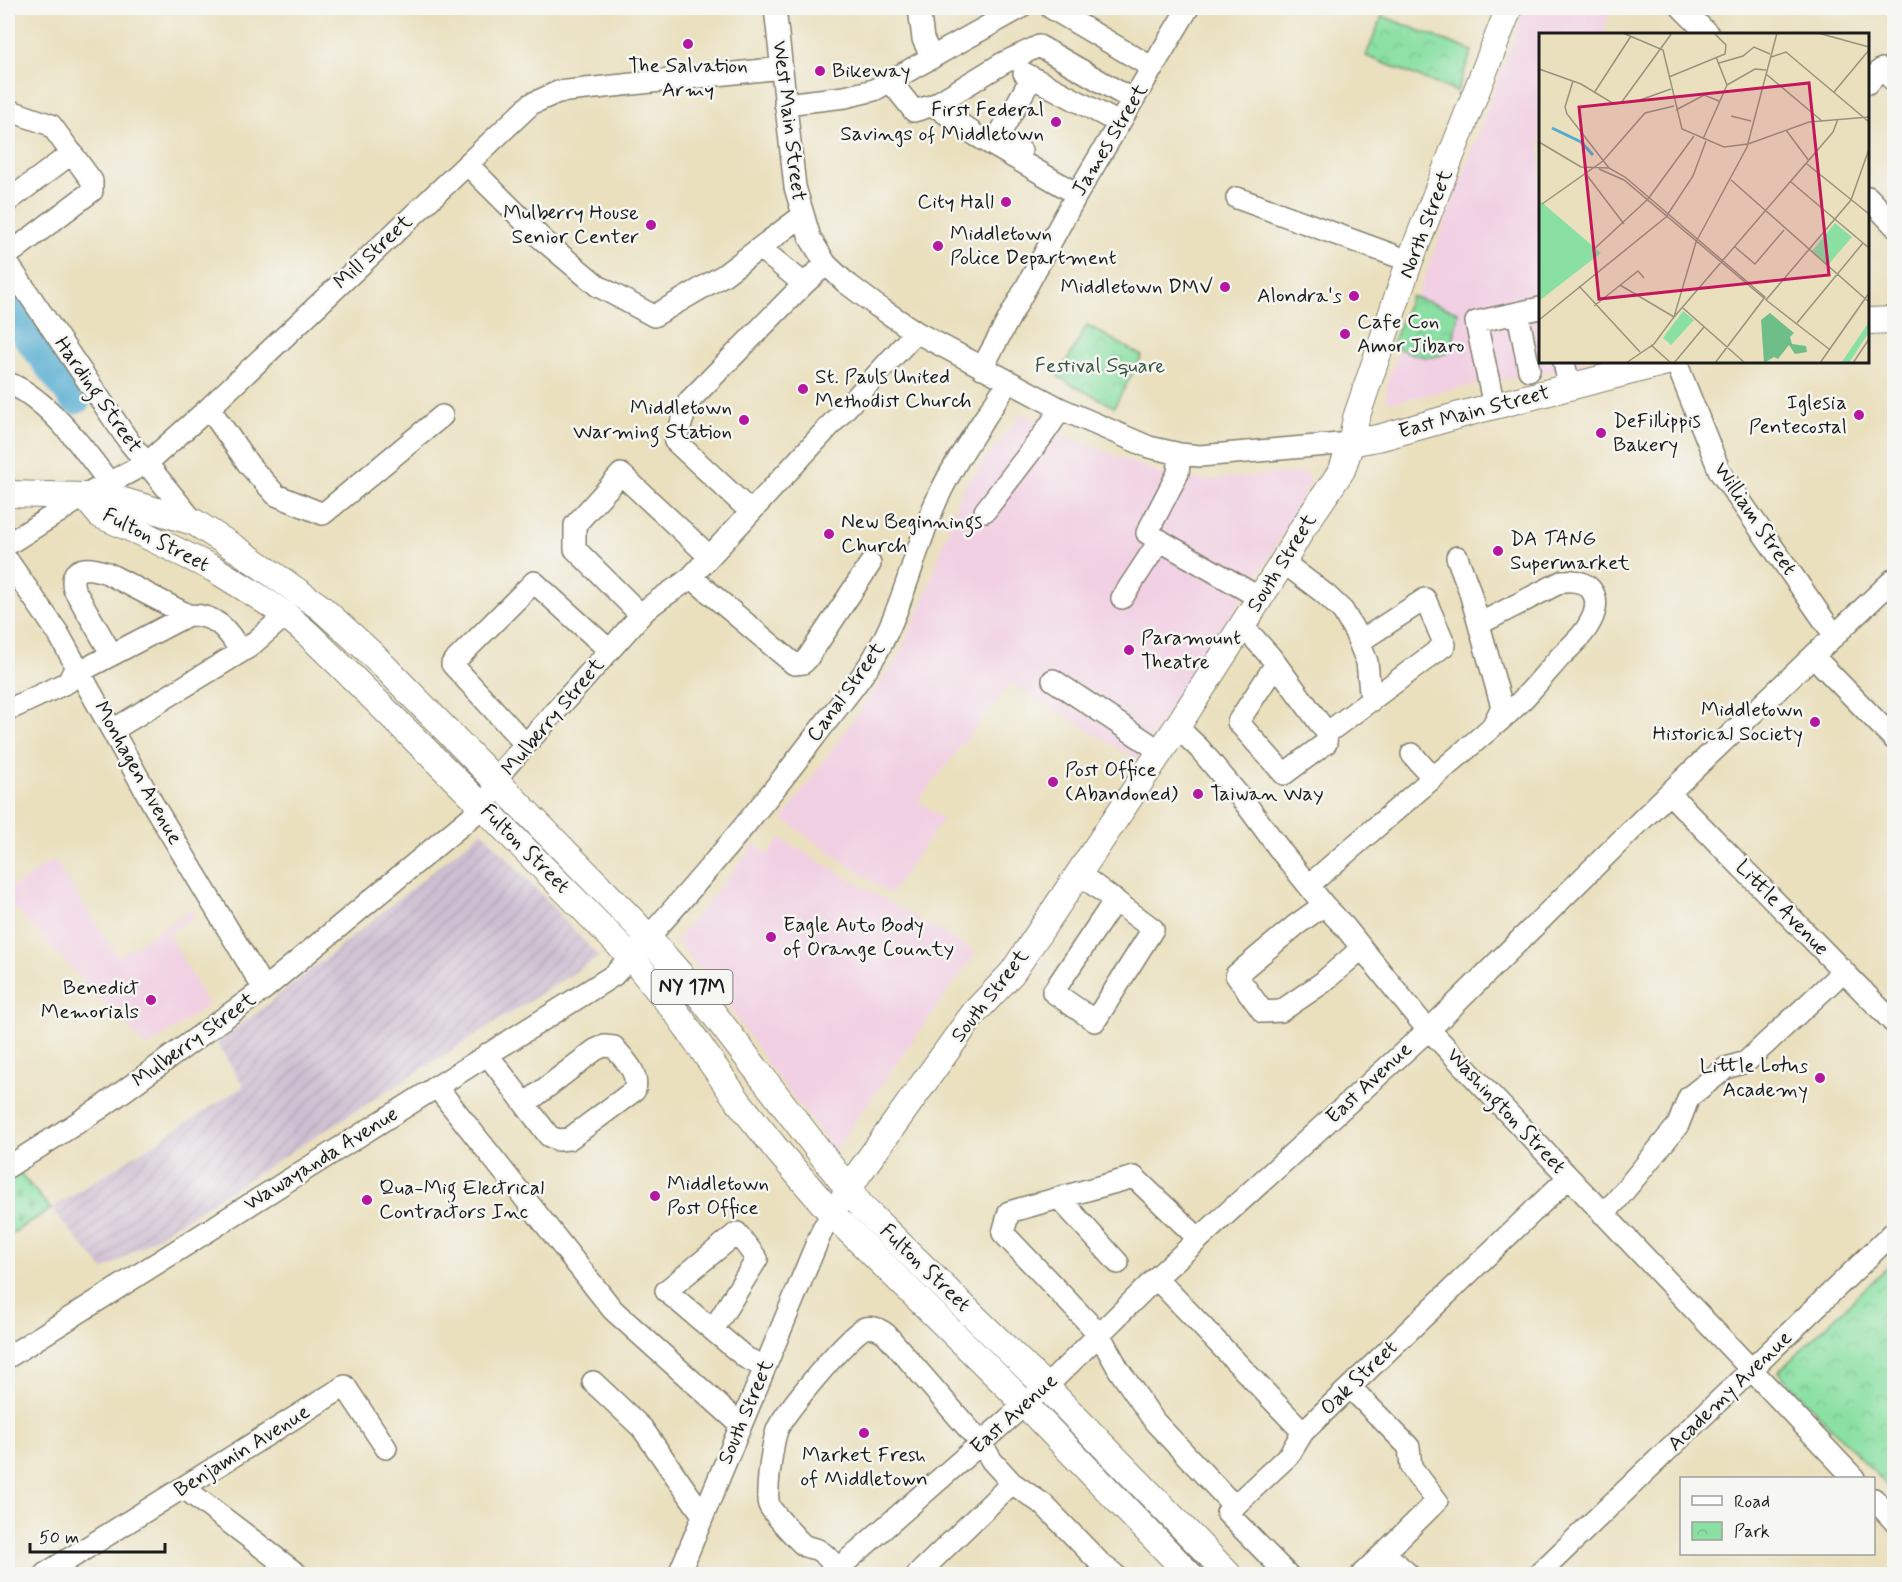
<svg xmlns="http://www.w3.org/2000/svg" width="1902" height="1582" viewBox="0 0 1902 1582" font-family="Mynerve,sans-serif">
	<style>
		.built { fill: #f1d0e3 }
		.industrial { fill: url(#industrial-furrows) }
		.cemetery { fill: url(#cemetery-stones); stroke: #537e60; stroke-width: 1.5 }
		.park { fill: url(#park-crowns); stroke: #537e60; stroke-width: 1.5 }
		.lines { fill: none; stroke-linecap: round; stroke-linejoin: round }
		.river { stroke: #53acd0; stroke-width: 33 }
		.minor-casing { stroke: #837e6d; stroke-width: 24 }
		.major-casing { stroke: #837e6d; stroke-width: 28 }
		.minor { stroke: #fff; stroke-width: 21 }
		.major { stroke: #fff; stroke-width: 26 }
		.poi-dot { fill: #b5179e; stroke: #f6f6f2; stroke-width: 2 }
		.labels { text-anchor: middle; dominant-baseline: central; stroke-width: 5; stroke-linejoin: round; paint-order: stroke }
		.shield { fill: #f6f6f2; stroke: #5d5d5c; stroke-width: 1.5 }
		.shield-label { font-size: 20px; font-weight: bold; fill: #1c1c1c }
		.poi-label { font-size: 21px; fill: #1c1c1c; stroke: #f6f6f2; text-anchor: start }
		.street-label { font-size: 21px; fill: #1c1c1c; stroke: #f6f6f2 }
		.park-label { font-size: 21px; fill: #3d5744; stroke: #f6f6f2 }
		.inset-river { fill: none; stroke: #53acd0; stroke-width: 3 }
		.inset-road { fill: none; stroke: #98927d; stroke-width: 1.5 }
		.view { fill: #c2185b; fill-opacity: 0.15; stroke: #c2185b; stroke-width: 3 }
		.inset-edge { fill: none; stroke: #1c1c1c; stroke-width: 3 }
	</style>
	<defs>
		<pattern id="industrial-furrows" width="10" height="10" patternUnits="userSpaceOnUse" patternTransform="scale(1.5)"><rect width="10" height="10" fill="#cebed1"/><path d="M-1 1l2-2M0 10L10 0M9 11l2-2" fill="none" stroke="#b0a3b3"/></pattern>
		<pattern id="cemetery-stones" width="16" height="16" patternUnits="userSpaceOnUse" patternTransform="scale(1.5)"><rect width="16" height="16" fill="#8ae0a3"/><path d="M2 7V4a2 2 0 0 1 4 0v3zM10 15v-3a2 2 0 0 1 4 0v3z" fill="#76c08c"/></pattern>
		<pattern id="park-crowns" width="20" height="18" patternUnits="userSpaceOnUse" patternTransform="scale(1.5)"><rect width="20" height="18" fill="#8ae0a3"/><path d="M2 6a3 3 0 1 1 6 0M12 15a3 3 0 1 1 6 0" fill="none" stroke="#76c08c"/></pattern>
	</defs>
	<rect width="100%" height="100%" fill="#f6f6f2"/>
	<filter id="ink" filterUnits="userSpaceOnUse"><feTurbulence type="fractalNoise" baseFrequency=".0167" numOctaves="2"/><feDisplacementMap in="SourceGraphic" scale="12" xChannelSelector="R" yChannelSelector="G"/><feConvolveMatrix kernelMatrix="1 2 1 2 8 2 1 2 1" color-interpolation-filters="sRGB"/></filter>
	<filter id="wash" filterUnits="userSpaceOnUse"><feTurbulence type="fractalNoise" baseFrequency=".008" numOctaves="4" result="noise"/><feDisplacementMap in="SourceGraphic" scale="24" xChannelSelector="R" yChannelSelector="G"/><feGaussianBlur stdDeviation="1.35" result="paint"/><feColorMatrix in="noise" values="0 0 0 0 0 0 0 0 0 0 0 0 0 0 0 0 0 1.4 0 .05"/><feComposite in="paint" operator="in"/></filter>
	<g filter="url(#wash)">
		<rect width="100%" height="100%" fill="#eae0be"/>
		<path class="built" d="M 1525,8 L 1611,8 L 1604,34 L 1540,34 L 1540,362 L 1598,362 L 1598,363 L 1464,387 L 1392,402 L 1386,401 L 1387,384 L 1417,297 Z
			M 1022,413 L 1066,436 L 1159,473 L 1204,480 L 1305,472 L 1310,482 L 1265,565 L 1136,759 L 1011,683 L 918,801 L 943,819 L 890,894 L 783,819 L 901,652 L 928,589 L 962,489 Z
			M 780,838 L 976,952 L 834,1151 L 767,1063 L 720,993 L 676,941 L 755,844 L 768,855 Z
			M 54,859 L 118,957 L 191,910 L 195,917 L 168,933 L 208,1005 L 147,1048 L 8,901 L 8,891 Z"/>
		<path class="industrial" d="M 482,831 L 599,957 L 104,1270 L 51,1209 L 244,1086 L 217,1044 L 335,951 Z"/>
		<path class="cemetery" d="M 8,1159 L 51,1209 L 8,1236 Z"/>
		<path class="park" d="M 1382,16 L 1472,51 L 1457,92 L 1366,56 Z
			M 1411,296 L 1458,312 L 1452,349 C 1430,365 1415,354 1391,346 Z
			M 1087,325 L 1142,356 L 1114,407 L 1058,377 Z
			M 1894,1261 L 1894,1493 L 1778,1372 Z"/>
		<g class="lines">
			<path class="river" d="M 8,308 L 75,398"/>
		</g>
	</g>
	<g filter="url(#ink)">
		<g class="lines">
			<defs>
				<path id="minor" d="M 775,8 L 795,187 L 810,238 L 826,264 L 845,282 L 877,306 L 916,332 L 1061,409 L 1149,447 L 1180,454 L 1200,456 L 1351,443
					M 919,8 L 923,39 L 932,58
					M 1051,8 L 1153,68
					M 1682,8 L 1708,34
					M 1024,73 L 1119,123
					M 891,82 L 914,111 L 934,105 L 1003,63 L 1039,46 L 1133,100
					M 1868,83 L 1882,69 L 1894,81
					M 785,104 L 845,97 L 874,90 L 1020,8
					M 934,105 L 977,136 L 1077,194
					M 8,110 L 51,125 L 92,181 L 92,191 L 8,255
					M 1021,151 C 1011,145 1001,143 1002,130 L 1028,84 L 1035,79
					M 467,164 L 543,240 L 598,286 L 654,316 L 724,275 L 802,216
					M 1868,197 L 1894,225
					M 1237,198 L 1396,256
					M 8,201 L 72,153
					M 761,249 L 804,284
					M 8,264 L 130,443 L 194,522
					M 1518,313 L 1529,370
					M 1564,362 L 1569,386
					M 1676,362 L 1720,472 L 1835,636
					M 982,368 L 1077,194 L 1188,8
					M 8,383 C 46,397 86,451 110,484
					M 1494,406 L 1476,322 L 1540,308
					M 209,408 L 249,465 L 276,495 L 323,514 L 442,416
					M 1180,454 L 1178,473 L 1147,533 L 1260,598
					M 750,511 L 675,441 L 689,401 L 804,284 L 826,264
					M 985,511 L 1041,438 L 1061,409
					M 8,544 L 84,496 L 147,463 L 209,408 L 531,104 L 558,92 L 782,68
					M 8,561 L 58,633 L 154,806 L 264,989
					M 1283,562 L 1325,594 L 1343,611 L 1355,632 L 1367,662 L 1371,701
					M 691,577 L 794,664 L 803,663 L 807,659 L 870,564
					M 1122,598 L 1160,540
					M 641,615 L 575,549 L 575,525 L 621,474 L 709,556
					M 1479,624 L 1563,581 C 1594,578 1604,601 1588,626 C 1582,637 1569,648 1560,657 C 1540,680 1520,705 1496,724
					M 1240,630 L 1252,636 L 1270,656 L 1327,733 L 1326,743 L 1284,774 L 1238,722 L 1276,664
					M 112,655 L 74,589 C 68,564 90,567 107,573 L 188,615
					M 1813,656 L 1894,739
					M 81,671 L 188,615 C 216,614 228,630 241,652
					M 1053,680 L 1160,751
					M 8,710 L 68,682 L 77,665
					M 1177,727 L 1199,748 L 1246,804 L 1283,854 L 1324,905 L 1345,927 L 1418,1018 L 1854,1478
					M 113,730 L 249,647 L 286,615
					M 1327,733 L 1445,645 L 1425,599 L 1359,642
					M 525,744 L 452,664 L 534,582 L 609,650
					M 1412,754 L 1433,778
					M 1669,793 L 1894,1023
					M 1078,873 L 1086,879 L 1153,929 L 1095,1021 L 1053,992 L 1115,900
					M 1309,885 L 1492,727 L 1502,707 L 1469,589 L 1457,557
					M 1324,905 L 1296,925 L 1236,975 L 1263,1012 L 1281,1011 L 1322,983 L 1362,948
					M 487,1054 L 549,1136 L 558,1140 L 569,1139 L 635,1090 C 639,1072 625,1061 614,1047 L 604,1046 L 595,1050 L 525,1104
					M 436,1086 L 613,1310 L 741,1425
					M 8,1167 L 99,1109 L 264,989 L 483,807 L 498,783 L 503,770 L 641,615 C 655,599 675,591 691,577 L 916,332
					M 1059,1198 L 1118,1263
					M 1603,1214 L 1616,1201 L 1678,1125 L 1689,1097 L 1726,1068 L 1746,1062 L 1833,981 L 1842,969
					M 1199,1239 L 1134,1177 L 1009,1212 L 1003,1233 L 1099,1334 L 1119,1370 L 1155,1422 L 1234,1506
					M 1156,1278 L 1303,1432 L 1568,1178
					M 713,1330 L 757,1259 L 737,1233 L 666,1291 L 746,1358 L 765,1367
					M 8,1357 L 614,975 C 684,899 751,821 813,739 C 833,712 856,687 873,659 C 901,613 912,560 932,511 C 950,466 982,424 1008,382
					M 593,1382 L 642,1428 L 703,1515
					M 1350,1387 L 1409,1447 L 1411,1467 L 1437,1501 L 1384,1553
					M 184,1488 L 297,1574
					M 1874,1499 L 1894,1521
					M 839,1569 C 832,1563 826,1554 818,1550 C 815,1548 809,1548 805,1546 C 800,1543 771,1511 769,1505 C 765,1494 773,1438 778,1428 C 786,1411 850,1333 865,1328 C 874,1326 879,1329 886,1334 L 981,1443 L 992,1461 L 1012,1483 L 1044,1505 L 1102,1565 L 1114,1574
					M 45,1574 L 345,1386 L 386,1448
					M 679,1574 L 823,1228 L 842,1202
					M 832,1574 L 1056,1377 L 1156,1278 L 1438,1021 L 1669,793 L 1894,579
					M 918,1574 L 1012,1483
					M 1287,1574 L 1227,1513 L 1289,1455 L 1303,1432
					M 1362,1574 L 1384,1553 L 1408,1574
					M 1539,1574 L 1894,1232"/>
				<path id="major" d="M 1868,321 L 1894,320
					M 1351,443 L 1382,437 L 1467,413 L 1667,362
					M 8,494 L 84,496 L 120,500 L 194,522 L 241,552 L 320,607 L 373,655 L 636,924 L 703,1000 L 862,1207 L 1045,1386 L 1228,1574
					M 84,496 L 100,515 L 141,533 L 214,569 L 256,595 L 286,615 L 307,633 L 336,661 L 492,816 L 631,957 L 679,1016 L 738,1101 L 777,1150 L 833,1215 L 1009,1388 L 1189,1574
					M 843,1199 L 859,1173 L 974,1013 L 1012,973 L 1177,727 L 1283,562 L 1302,529 L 1342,470 L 1351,443 L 1356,418 L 1409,263 L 1509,8"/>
			</defs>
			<use href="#minor" class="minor-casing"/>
			<use href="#major" class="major-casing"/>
			<use href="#minor" class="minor"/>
			<use href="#major" class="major"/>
		</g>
	</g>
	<g class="poi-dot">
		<circle cx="688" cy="44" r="6"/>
		<circle cx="820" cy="71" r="6"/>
		<circle cx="1056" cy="122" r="6"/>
		<circle cx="1006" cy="202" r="6"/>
		<circle cx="651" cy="225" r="6"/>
		<circle cx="938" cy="246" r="6"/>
		<circle cx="1225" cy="287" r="6"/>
		<circle cx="1354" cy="296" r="6"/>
		<circle cx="1345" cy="334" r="6"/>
		<circle cx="803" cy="389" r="6"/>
		<circle cx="1859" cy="415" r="6"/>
		<circle cx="744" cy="420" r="6"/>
		<circle cx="1601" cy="433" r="6"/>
		<circle cx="829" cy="534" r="6"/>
		<circle cx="1498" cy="551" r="6"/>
		<circle cx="1129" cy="650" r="6"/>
		<circle cx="1815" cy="722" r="6"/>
		<circle cx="1053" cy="782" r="6"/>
		<circle cx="1198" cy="794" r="6"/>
		<circle cx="771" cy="937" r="6"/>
		<circle cx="151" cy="1000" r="6"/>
		<circle cx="1820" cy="1078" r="6"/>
		<circle cx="655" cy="1196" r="6"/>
		<circle cx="367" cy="1200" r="6"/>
		<circle cx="864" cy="1433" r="6"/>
	</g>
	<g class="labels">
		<rect class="shield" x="651.5" y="970" width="81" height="34" rx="4.5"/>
		<g class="shield-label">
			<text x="692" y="987">NY 17M</text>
		</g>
		<g class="poi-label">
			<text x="688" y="66" text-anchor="middle">The Salvation<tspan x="688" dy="24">Army</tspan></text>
			<text x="832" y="71">Bikeway</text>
			<text x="1044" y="110" text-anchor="end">First Federal<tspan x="1044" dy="24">Savings of Middletown</tspan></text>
			<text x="994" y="202" text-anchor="end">City Hall</text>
			<text x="639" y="213" text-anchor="end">Mulberry House<tspan x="639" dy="24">Senior Center</tspan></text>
			<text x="950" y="234">Middletown<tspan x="950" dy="24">Police Department</tspan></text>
			<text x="1213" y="287" text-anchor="end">Middletown DMV</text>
			<text x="1342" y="296" text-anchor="end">Alondra's</text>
			<text x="1357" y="322">Cafe Con<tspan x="1357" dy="24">Amor Jibaro</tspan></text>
			<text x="815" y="377">St. Pauls United<tspan x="815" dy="24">Methodist Church</tspan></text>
			<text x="1847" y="403" text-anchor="end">Iglesia<tspan x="1847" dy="24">Pentecostal</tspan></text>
			<text x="732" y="408" text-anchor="end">Middletown<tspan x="732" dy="24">Warming Station</tspan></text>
			<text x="1613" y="421">DeFillippis<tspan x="1613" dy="24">Bakery</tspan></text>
			<text x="841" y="522">New Beginnings<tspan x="841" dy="24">Church</tspan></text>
			<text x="1510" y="539">DA TANG<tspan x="1510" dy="24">Supermarket</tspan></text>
			<text x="1141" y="638">Paramount<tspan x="1141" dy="24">Theatre</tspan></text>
			<text x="1803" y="710" text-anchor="end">Middletown<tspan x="1803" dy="24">Historical Society</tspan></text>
			<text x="1065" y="770">Post Office<tspan x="1065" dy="24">(Abandoned)</tspan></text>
			<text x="1210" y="794">Taiwan Way</text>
			<text x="783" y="925">Eagle Auto Body<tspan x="783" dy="24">of Orange County</tspan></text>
			<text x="139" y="988" text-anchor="end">Benedict<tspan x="139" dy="24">Memorials</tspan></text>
			<text x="1808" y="1066" text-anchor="end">Little Lotus<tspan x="1808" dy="24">Academy</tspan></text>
			<text x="667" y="1184">Middletown<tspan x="667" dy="24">Post Office</tspan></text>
			<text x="379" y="1188">Qua-Mig Electrical<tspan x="379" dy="24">Contractors Inc</tspan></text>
			<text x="864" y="1455" text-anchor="middle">Market Fresh<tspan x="864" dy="24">of Middletown</tspan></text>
		</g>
		<g class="street-label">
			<text transform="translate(789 121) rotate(83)">West Main Street</text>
			<text transform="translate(1110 140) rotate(-59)">James Street</text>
			<text transform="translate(1426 224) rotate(-69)">North Street</text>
			<text transform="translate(373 252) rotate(-43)">Mill Street</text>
			<text transform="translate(98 395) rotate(55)">Harding Street</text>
			<text transform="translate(1474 412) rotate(-15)">East Main Street</text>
			<text transform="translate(1755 519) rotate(56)">William Street</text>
			<text transform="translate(156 540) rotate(27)">Fulton Street</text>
			<text transform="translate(1282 563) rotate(-58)">South Street</text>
			<text transform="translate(846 692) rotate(-54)">Canal Street</text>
			<text transform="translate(553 717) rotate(-50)">Mulberry Street</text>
			<text transform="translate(138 773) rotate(61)">Monhagen Avenue</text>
			<text transform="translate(525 849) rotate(45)">Fulton Street</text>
			<text transform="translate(1782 908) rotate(46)">Little Avenue</text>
			<text transform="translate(990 996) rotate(-52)">South Street</text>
			<text transform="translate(194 1040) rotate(-36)">Mulberry Street</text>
			<text transform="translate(1369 1083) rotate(-43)">East Avenue</text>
			<text transform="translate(1506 1111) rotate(47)">Washington Street</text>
			<text transform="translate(321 1159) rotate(-32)">Wawayanda Avenue</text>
			<text transform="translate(925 1268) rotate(44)">Fulton Street</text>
			<text transform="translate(1359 1378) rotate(-44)">Oak Street</text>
			<text transform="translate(1730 1391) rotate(-44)">Academy Avenue</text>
			<text transform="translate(746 1412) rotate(-67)">South Street</text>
			<text transform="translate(1014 1414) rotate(-42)">East Avenue</text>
			<text transform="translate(242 1451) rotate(-32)">Benjamin Avenue</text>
		</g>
		<g class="park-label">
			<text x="1100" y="366">Festival Square</text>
		</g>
	</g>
	<g transform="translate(1539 33)">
		<rect width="330" height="330" fill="#eae0be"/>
		<path d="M 231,280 L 255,300 L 251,304 L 253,311 L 267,313 L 268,319 L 256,321 L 250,312 L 239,326 L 235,324 L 225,330 L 222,287 Z" fill="#6fbe89"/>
		<path d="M 0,167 L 62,220 L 0,268 Z" fill="#8ae0a3"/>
		<path d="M 296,190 L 313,204 L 289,232 L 273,218 ZM 144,278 L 155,287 L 132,312 L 124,305 ZM 330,289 L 330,299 L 310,330 L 302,330 Z" fill="#8ae0a3"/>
		<path class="inset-river" d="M 13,95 L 42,109 L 54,122"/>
		<path class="inset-road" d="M 84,0 L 124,17 L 143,96 L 185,114 L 209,111M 279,0 L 330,14M 232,24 L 247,19 L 330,89M 180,30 L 204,23 L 215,14 L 231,21M 0,36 L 42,51 L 75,71 L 101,67 L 132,56M 227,41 L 283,88M 130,44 L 186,21 L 187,12 L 175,0M 34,48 L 26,74 L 28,81 L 70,135M 188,52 L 216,36 L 227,37M 295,59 L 330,17M 55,60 L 92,3M 82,70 L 133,0M 137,77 L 165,62 L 180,68M 192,83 L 212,88M 247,97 L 270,128M 164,106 L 188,52 L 177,24M 0,109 L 42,134 L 70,135 L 86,144 L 226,264 L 176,330M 209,111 L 270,89 L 330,84M 268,131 L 330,181M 60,136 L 85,147 L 226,266M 47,141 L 85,191M 192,147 L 330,269M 252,149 L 330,215M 3,171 L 64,128 L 106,80 L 135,73M 157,209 L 208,114 L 238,0M 196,214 L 216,231 L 245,197M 53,218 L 109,166 L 155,103M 81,252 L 135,284 L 294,99 L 299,86M 40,253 L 101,319M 55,273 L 99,238 L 105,245M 144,275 L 206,330M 0,287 L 127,184 L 154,143 L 167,108M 258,290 L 324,210M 112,312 L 132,330M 290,316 L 227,267 L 312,167 L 330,116M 87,330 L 115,311 L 135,284 L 157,209M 135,330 L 165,294M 281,330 L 330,260M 314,330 L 330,306"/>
		<path class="view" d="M 270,50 L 290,242 L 60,266 L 40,74 Z"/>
		<rect width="330" height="330" class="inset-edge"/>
	</g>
	<rect width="1902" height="1582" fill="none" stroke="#f6f6f2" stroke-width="30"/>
	<rect x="1680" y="1477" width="195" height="78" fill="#f6f6f2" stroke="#9f9f9c" stroke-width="1.5"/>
	<rect x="1692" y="1496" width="30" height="9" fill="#ffffff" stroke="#9f9f9c" stroke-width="1.5"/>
	<text x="1734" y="1507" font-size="18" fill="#1c1c1c">Road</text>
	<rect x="1692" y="1522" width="30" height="18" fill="url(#park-crowns)" stroke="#9f9f9c" stroke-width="1.5"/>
	<text x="1734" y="1537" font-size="18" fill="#1c1c1c">Park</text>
	<path d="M30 1543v9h135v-9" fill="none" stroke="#1c1c1c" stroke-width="3"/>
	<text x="39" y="1543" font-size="18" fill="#1c1c1c" stroke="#f6f6f2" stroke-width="4.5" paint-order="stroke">50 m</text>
</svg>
